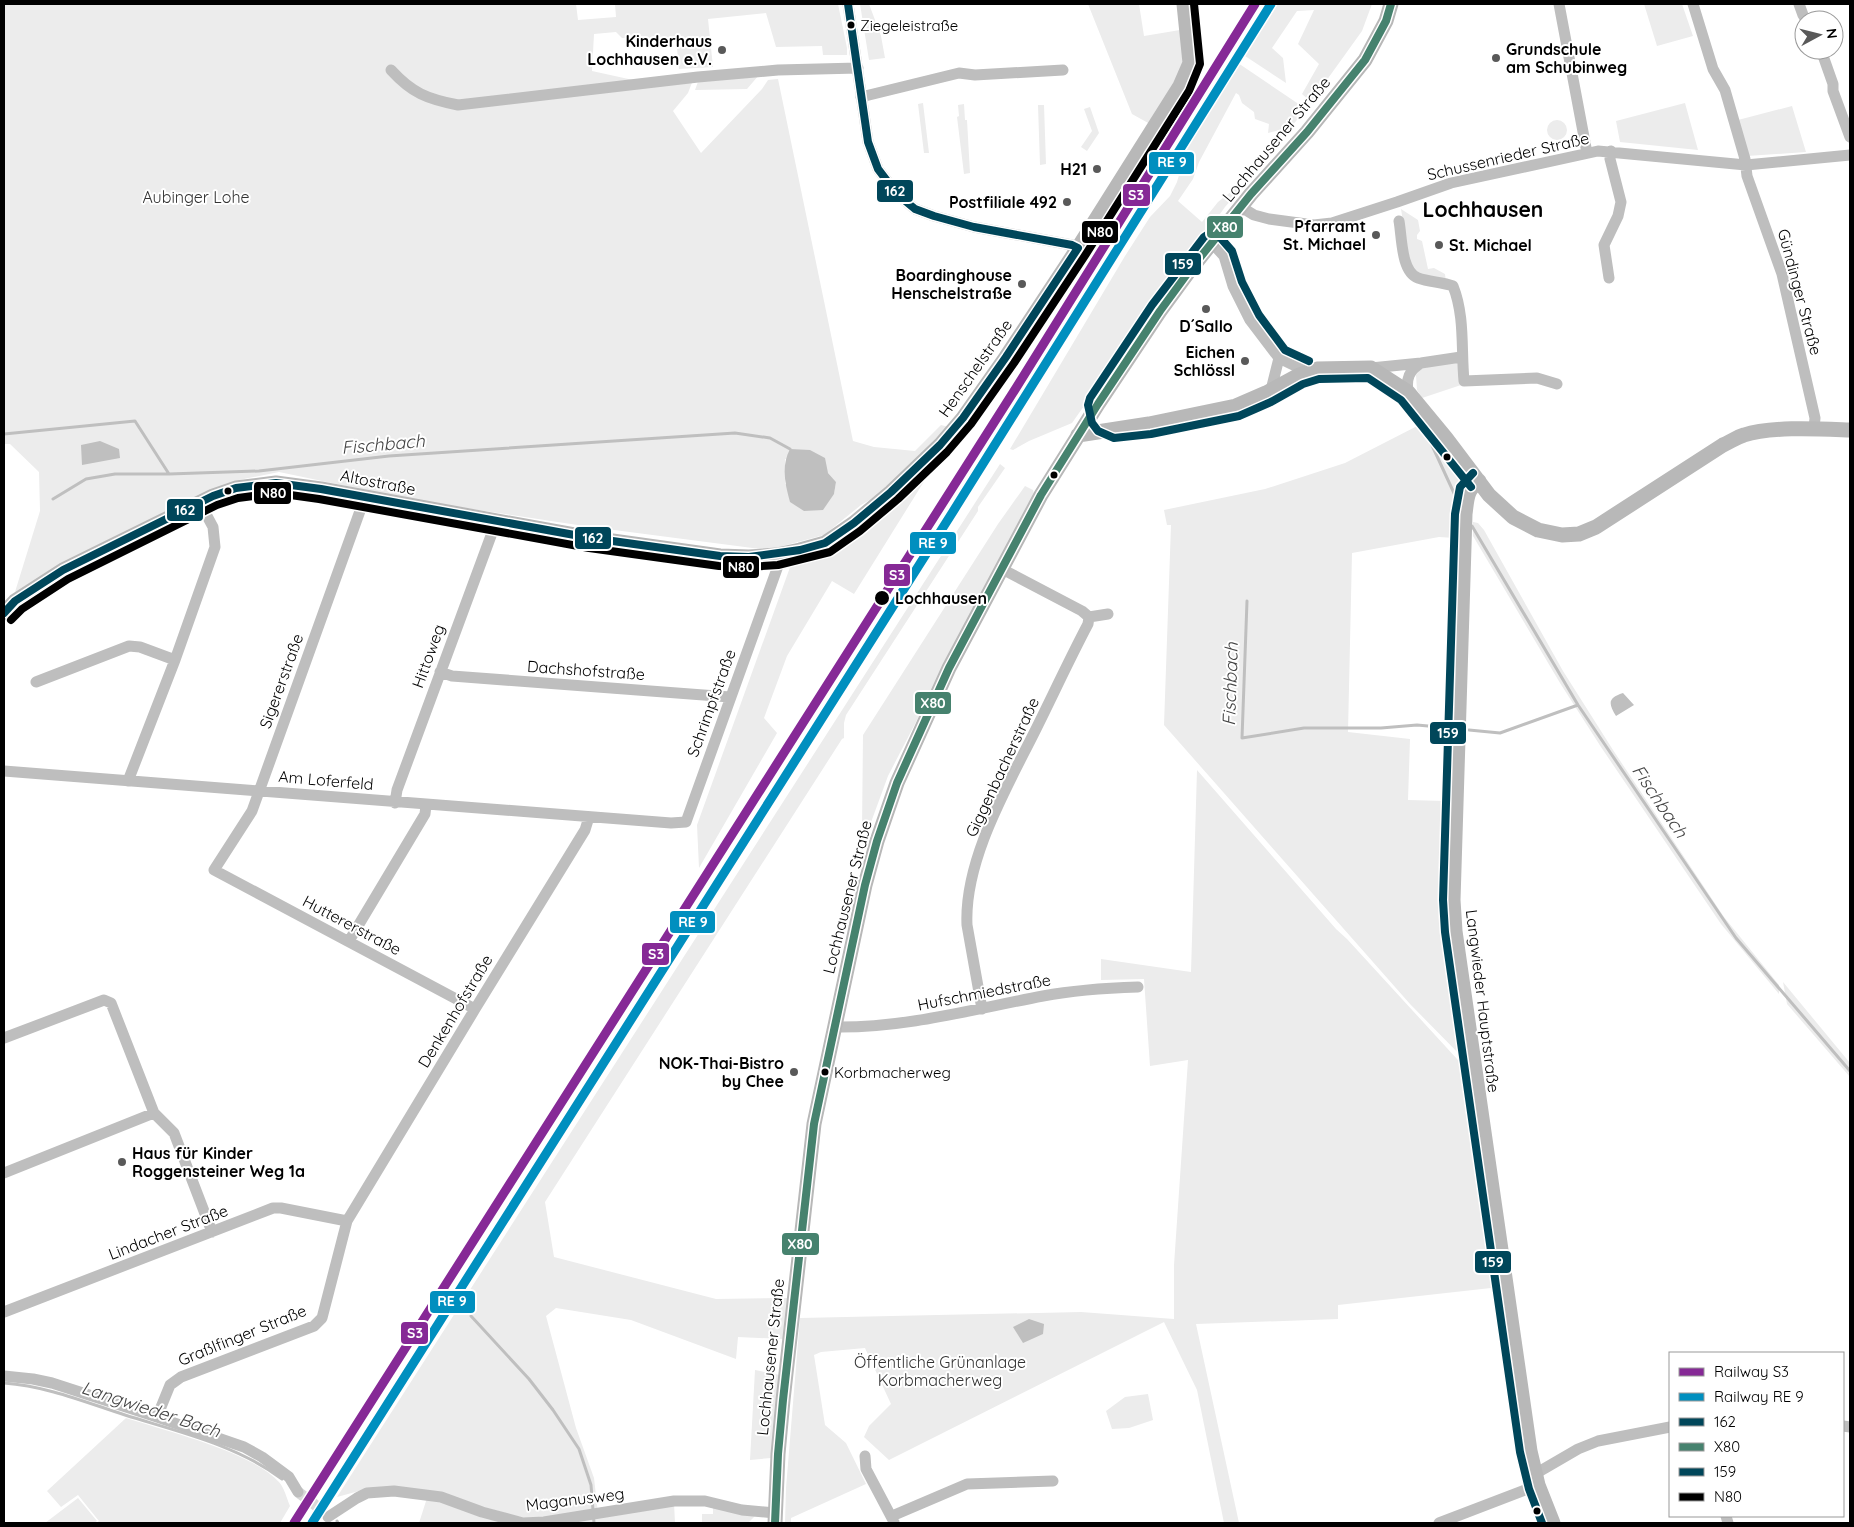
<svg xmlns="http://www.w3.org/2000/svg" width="1854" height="1527" viewBox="0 0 1854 1527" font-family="Quicksand,sans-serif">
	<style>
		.green { fill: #ececec; fill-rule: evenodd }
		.water { fill: #bfbfbf }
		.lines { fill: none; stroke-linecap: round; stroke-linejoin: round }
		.stream { stroke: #bfbfbf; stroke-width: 3 }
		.street-tunnel { stroke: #d9d9d9; stroke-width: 11; stroke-dasharray: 11 5.5; stroke-linecap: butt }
		.street { stroke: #bebebe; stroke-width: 11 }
		.secondary { stroke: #b8b8b8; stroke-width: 15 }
		.bus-1-casing { stroke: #fff; stroke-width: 11 }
		.bus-2-casing { stroke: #fff; stroke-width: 11 }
		.bus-3-casing { stroke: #fff; stroke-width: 11 }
		.bus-4-casing { stroke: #fff; stroke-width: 11 }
		.bus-1 { stroke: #00465a; stroke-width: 8 }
		.bus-2 { stroke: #46826e; stroke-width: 8 }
		.bus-3 { stroke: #00465a; stroke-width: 8 }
		.bus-4 { stroke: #000; stroke-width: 8 }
		.rail-1-casing { stroke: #fff; stroke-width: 12 }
		.rail-2-casing { stroke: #fff; stroke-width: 12 }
		.rail-1 { stroke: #862996; stroke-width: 9 }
		.rail-2 { stroke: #008fbf; stroke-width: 9 }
		.bus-dot { fill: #000; stroke: #fff; stroke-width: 2 }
		.poi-dot { fill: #595959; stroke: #fff; stroke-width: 2 }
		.labels { text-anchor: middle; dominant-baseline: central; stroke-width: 4; stroke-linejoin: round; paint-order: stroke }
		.bus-label { font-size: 15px; fill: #000; stroke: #fff; text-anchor: start }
		.poi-label { font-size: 16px; font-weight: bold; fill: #000; stroke: #fff; text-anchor: end }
		.street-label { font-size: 16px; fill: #000; stroke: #fff }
		.park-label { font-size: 16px; fill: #333; stroke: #fff }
		.stop-label { font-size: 16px; font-weight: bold; fill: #000; stroke: #fff; text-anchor: start }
		.water-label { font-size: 18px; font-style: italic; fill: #444; stroke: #fff }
		.district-label { font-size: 21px; font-weight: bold; fill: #000; stroke: #fff }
		.line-badge { stroke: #fff; stroke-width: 2 }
		.badge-label { font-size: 14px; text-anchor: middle; font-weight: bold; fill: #fff }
	</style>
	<rect width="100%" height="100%" fill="#fff"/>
	<path class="green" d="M 4,4 L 576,4 L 578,20 L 616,17 L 615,4 L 838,4 L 847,48 L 847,55 L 823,55 L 822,46 L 776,47 L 766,13 L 708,19 L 713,67 L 679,69 L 676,38 L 622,38 L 616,32 L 594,34 L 592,71 L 633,80 L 693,80 L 688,93 L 673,111 L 701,153 L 762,89 L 768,80 L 778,79 L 853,441 L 874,447 L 915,451 L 941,425 L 949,427 L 878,495 L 861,505 L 824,535 L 768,550 L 591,527 L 418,501 L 279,472 L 234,481 L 15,592 L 40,511 L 39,472 L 10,444 L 4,444 ZM 785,459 L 828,473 L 836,482 L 834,494 L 785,484 Z
		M 860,4 L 869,4 L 881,36 L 885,58 L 869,60 Z
		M 1088,4 L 1139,4 L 1144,36 L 1180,30 L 1183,62 L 1175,83 L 1150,124 L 1132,114 Z
		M 1278,4 L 1372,4 L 1362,31 L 1311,102 L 1302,94 L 1319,64 L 1298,44 L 1314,10 L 1297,11 L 1272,48 L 1283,58 L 1286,83 L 1245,56 Z
		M 1644,4 L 1682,4 L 1693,36 L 1657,46 Z
		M 1238,63 L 1306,109 L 1291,127 L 1268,133 L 1269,124 L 1255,119 L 1254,112 L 1242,103 L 1239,95 L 1236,93 L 1199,162 L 1193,179 L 1178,201 L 1202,222 L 1218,202 L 1237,187 L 1241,189 L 1225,207 L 1167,288 L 1072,423 L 1029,441 L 1013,450 L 1010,449 L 1125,256 L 1150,217 L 1170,196 L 1177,182 L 1186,151 Z
		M 759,75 L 747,89 L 695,90 L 699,79 Z
		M 923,103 L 929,153 L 924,153 L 918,104 Z
		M 1685,103 L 1698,150 L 1620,142 L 1616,121 Z
		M 964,104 L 965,120 L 967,120 L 970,173 L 964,174 L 957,117 L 959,116 L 958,105 Z
		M 1038,105 L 1044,105 L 1046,164 L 1040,165 Z
		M 1792,106 L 1806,152 L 1747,156 L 1738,120 Z
		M 1090,107 L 1099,133 L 1087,151 L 1081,147 L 1092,131 L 1084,109 Z
		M1547 130a10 10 0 1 1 20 0a10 10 0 1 1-20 0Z
		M 1401,209 L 1418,220 L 1420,231 L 1417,235 L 1417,239 L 1422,241 L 1428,269 L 1434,268 L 1445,274 L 1446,282 L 1414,272 L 1410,265 Z
		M 1458,361 L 1461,385 L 1422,398 L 1417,390 L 1416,375 L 1422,368 Z
		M 1425,422 L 1440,445 L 1465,477 L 1457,508 L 1455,538 L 1439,537 L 1352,553 L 1348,732 L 1410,739 L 1408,800 L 1445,801 L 1443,915 L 1466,1061 L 1410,1004 L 1164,725 L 1171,525 L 1167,525 L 1164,510 L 1265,489 L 1345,463 Z
		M 1000,464 L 1005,468 L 978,507 L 978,511 L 846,715 L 844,723 L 844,738 L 842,739 L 545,1202 L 554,1257 L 716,1299 L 789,1298 L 784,1339 L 738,1337 L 736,1359 L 631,1320 L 556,1308 L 546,1316 L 576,1428 L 594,1478 L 598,1513 L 534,1521 L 458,1500 L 359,1491 L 337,1497 Z
		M 933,467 L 854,594 L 832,581 L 787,656 L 764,718 L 777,733 L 699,868 L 697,825 L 793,559 L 828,546 L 867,522 Z
		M 1025,486 L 1033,490 L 1034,494 L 888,776 L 870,825 L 862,830 L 863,735 L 998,524 Z
		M 1473,522 L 1478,523 L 1484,530 L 1563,671 L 1613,750 L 1724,917 L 1779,985 L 1779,994 L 1721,924 L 1601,747 L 1560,683 L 1473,536 Z
		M 1197,770 L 1336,929 L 1347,939 L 1468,1071 L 1500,1287 L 1338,1305 L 1338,1319 L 1196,1324 L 1239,1523 L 1224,1523 L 1197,1390 L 1164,1322 L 889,1460 L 864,1437 L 869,1426 L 891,1404 L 865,1348 L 821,1352 L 814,1355 L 825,1425 L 846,1443 L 866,1484 L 791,1518 L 791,1523 L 785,1523 L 786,1488 L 800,1318 L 1081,1312 L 1174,1319 L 1174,1265 L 1188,1060 L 1150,1066 L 1144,979 L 1101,980 L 1101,959 L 1191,972 Z
		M 1783,982 L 1850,1063 L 1850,1077 L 1787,1004 Z
		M 755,1370 L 780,1375 L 771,1458 L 750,1460 Z
		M 1148,1394 L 1153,1420 L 1129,1428 L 1112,1429 L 1106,1411 L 1125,1397 Z
		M 126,1418 C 166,1431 252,1452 279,1482 C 284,1487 287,1499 290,1506 L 280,1523 L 96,1523 L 99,1521 L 78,1495 L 61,1507 L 47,1491 Z
		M 78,1498 L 97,1521 L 94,1523 L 45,1523 Z
		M 427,1498 L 515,1523 L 419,1523 Z
		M 674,1503 L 675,1523 L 548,1523 Z
		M 713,1507 L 756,1515 L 748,1523 L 702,1523 L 702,1514 L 713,1514 Z"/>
	<path class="water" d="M 100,441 L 119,449 L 120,458 L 82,465 L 81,445 Z
		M 790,449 L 810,450 L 825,458 L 828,473 L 836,482 L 834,494 L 823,510 L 804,511 L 790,502 C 785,484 781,466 790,449 Z
		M 1623,693 L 1634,705 L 1616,716 C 1608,703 1608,698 1623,693 Z
		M 1029,1319 L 1044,1324 L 1043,1334 L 1023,1343 L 1013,1327 Z"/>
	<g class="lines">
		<path class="stream" d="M 4,434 L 135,421 L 169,474 L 259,471 L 389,456 L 735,433 L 770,438 L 790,449
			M 1430,441 L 1459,504
			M 53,499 L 86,479 L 115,474 L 169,474
			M 1472,526 L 1578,705 L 1736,938 L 1850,1071
			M 1247,601 L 1242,738 L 1304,728 L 1381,728 L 1417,725 L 1450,728
			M 1469,730 L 1500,733 L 1578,705
			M 471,1316 L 529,1379 L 553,1410 L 579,1449 L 591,1485 L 594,1523
			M 4,1383 C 46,1386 85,1402 125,1415 C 179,1432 237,1445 282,1479
			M 337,1521 L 338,1523"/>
		<path class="street-tunnel" d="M 298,1492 L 323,1511"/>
		<path class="street" d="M 848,4 L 868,142 L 878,169 L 897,194 L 915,209 L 934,216 L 974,227 L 1072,245 L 1078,248
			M 1559,4 L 1587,153
			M 1693,4 L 1713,69 L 1725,90 L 1745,159 L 1747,176 L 1782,274 L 1815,418 L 1814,428
			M 1799,4 L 1803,15 L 1806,20
			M 1821,50 L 1833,84 L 1833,91 L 1850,137
			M 391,70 C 412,93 427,99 458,105 L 698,77 L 778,70 L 858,68
			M 861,97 L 959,73 L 975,75 L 1063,70
			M 1241,207 L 1254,215 L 1269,219 L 1314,225 L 1332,223 L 1397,202 L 1451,183 L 1598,151 L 1746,165 L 1850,155
			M 1399,221 C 1402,237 1401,272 1418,278 C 1429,282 1442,282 1453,286 C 1465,316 1461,349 1464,381 L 1537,378 L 1557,384
			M 1212,243 L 1224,256 L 1233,286 L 1250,320 L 1279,358 L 1308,372
			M 1609,278 L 1604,245 L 1618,216 L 1621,202 L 1610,159 L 1611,151
			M 1371,368 L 1421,363 L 1461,357
			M 1271,390 L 1279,358
			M 1408,392 C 1406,378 1409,371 1421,363
			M 365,497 L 252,811 L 214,870 L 475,1009
			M 1089,617 L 1108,614
			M 440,672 L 452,676 L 730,697
			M 36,682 L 129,646 L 140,647 L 175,660
			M 4,771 L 671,823 L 686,822 L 778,566 L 777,555
			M 128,781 L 175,660 L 215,547 L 213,527 L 200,503
			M 395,803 L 397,790 L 492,533 L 494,522
			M 349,941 L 425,814 L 426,805
			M 982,1009 L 967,925 C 964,861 1006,789 1034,733 C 1052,697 1069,660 1088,624 L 1089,617 L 1082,611 L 1002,569
			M 835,1027 C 906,1028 974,1009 1043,996 C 1075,990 1106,988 1138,987
			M 4,1038 L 104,1000 L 111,1003 L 154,1113 L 174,1133 L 212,1232
			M 4,1173 L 154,1113
			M 4,1312 L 273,1208 L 281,1208 L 347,1221
			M 4,1376 L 33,1379 L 52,1383 L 157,1417 L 244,1447 L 262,1457 L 289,1477 L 298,1492
			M 157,1417 L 170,1385 L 181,1377 L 314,1326 L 322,1318 L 347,1221 L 475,1009 L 585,830 L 589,817
			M 1843,1426 L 1850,1427
			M 865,1456 L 866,1469 L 894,1522
			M 1535,1474 L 1578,1449 L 1598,1441 L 1670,1427
			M 892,1516 L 967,1484 L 1053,1481
			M 1726,1516 L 1728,1523
			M 328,1517 L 357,1498 L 367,1493 L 394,1491 L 441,1497 L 482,1512 L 523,1523 L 544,1522 L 674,1501 L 705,1501 L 742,1510 L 775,1513
			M 1439,1523 L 1538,1485"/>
		<path class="secondary" d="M 1078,435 L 1149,424 L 1236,406 L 1266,393 L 1299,375 L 1317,369 L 1371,368 L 1408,392 L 1446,438 L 1489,495 L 1513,517 L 1538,530 L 1562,535 L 1579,534 L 1596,527 L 1723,445 C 1730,442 1737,437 1744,435 C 1771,426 1822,429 1850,430
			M 1479,481 C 1466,490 1467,500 1465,514 L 1453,900 L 1455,931 L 1530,1451 L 1538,1485 L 1553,1523
			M 4,613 L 15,601 L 63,570 L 213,496 L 236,488 L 276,483 L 321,489 L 591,538 L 720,556 L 749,557 L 777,555 L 800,550 L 825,543 L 854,523 L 891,492 L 940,445 L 963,418 L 1006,357 L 1078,248 L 1180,86 L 1190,63 L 1184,4
			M 775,1523 L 778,1454 L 783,1400 L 814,1124 L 865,885 L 877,841 L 897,783 L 949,668 L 1041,495 L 1098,404 L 1160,311 L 1190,270 L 1251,194 L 1307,132 L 1365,60 L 1386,21 L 1391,4"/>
		<defs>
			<path id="bus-1" d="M 848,4 L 868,142 L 878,169 L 897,194 L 915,209 L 934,216 L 974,227 L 1072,245 L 1078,248
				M 4,613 L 15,601 L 63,570 L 213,496 L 236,488 L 276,483 L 321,489 L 591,538 L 720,556 L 749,557 L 800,550 L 825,543 L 854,523 L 891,492 L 940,445 L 963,418 L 1006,357 L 1078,248"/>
			<path id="bus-2" d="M 775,1523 L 778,1454 L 783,1400 L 814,1124 L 865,885 L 877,841 L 897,783 L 949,668 L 1041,495 L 1098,404 L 1160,311 L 1190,270 L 1251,194 L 1307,132 L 1365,60 L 1386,21 L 1391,4"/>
			<path id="bus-3" d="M 1309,361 L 1285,350 L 1259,315 L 1242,282 L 1232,251 L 1218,235 L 1210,233 L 1204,237 L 1152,305 L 1090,398 L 1088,405 L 1092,423 L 1098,431 L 1114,438 L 1151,434 L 1239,416 L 1271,402 L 1303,384 L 1319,379 L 1368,378 L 1401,400 L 1471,487
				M 1473,473 L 1460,487 L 1455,514 L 1443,900 L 1445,932 L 1520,1452 L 1529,1489 L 1542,1523"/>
			<path id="bus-4" d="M 11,620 L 22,609 L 68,579 L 217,505 L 238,498 L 276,493 L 319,499 L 589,548 L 719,566 L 749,567 L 778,565 L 830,552 L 860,531 L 898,499 L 947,452 L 971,424 L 1014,363 L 1086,254 L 1189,91 L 1200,64 L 1194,4"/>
		</defs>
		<use href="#bus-1" class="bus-1-casing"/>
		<use href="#bus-2" class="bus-2-casing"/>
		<use href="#bus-3" class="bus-3-casing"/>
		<use href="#bus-4" class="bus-4-casing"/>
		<use href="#bus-1" class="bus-1"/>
		<use href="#bus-2" class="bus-2"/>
		<use href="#bus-3" class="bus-3"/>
		<use href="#bus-4" class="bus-4"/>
		<defs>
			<path id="rail-1" d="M 294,1523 L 1016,388 L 1255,4"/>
			<path id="rail-2" d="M 312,1523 L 954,510 L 1271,4"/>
		</defs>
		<use href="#rail-1" class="rail-1-casing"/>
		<use href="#rail-2" class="rail-2-casing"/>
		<use href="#rail-1" class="rail-1"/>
		<use href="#rail-2" class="rail-2"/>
	</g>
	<g class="bus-dot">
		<circle cx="851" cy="25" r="4.5"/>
		<circle cx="1447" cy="457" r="4.5"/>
		<circle cx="1054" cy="475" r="4.5"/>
		<circle cx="228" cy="491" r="4.5"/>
		<circle cx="882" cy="598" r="8"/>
		<circle cx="825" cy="1072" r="4.5"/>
		<circle cx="1537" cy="1511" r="4.5"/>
	</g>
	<g class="poi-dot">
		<circle cx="722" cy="50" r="5"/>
		<circle cx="1496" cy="58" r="5"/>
		<circle cx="1097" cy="169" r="5"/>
		<circle cx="1067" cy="202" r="5"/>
		<circle cx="1376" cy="235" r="5"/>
		<circle cx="1439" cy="245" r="5"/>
		<circle cx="1022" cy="284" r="5"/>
		<circle cx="1206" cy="309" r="5"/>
		<circle cx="1245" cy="361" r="5"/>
		<circle cx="794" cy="1072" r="5"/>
		<circle cx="122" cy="1162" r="5"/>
	</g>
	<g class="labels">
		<g class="bus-label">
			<text x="860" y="25">Ziegeleistraße</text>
			<text x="834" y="1072">Korbmacherweg</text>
		</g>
		<g class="poi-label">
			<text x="712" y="41">Kinderhaus<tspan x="712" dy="18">Lochhausen e.V.</tspan></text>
			<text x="1506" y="49" text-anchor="start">Grundschule<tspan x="1506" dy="18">am Schubinweg</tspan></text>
			<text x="1087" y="169">H21</text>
			<text x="1057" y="202">Postfiliale 492</text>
			<text x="1366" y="226">Pfarramt<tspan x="1366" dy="18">St. Michael</tspan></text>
			<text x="1449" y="245" text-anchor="start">St. Michael</text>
			<text x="1012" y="275">Boardinghouse<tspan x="1012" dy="18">Henschelstraße</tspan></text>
			<text x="1206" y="326" text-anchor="middle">D´Sallo</text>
			<text x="1235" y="352">Eichen<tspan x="1235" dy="18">Schlössl</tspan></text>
			<text x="784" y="1063">NOK-Thai-Bistro<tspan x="784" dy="18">by Chee</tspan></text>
			<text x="132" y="1153" text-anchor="start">Haus für Kinder<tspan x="132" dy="18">Roggensteiner Weg 1a</tspan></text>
		</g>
		<g class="street-label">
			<text transform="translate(1276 139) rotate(-50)">Lochhausener Straße</text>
			<text transform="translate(1508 156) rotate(-13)">Schussenrieder Straße</text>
			<text transform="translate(1800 292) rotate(75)">Gündinger Straße</text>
			<text transform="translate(975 368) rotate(-55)">Henschelstraße</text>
			<text transform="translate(378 482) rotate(11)">Altostraße</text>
			<text transform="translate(428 656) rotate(-70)">Hittoweg</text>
			<text transform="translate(586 670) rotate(4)">Dachshofstraße</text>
			<text transform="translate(281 681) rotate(-70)">Sigererstraße</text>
			<text transform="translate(711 703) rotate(-70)">Schrimpfstraße</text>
			<text transform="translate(1002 767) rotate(-65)">Giggenbacherstraße</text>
			<text transform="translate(326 780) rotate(5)">Am Loferfeld</text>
			<text transform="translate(847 897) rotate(-76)">Lochhausener Straße</text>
			<text transform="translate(352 925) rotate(28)">Huttererstraße</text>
			<text transform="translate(984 992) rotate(-11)">Hufschmiedstraße</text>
			<text transform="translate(1483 1001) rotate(83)">Langwieder Hauptstraße</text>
			<text transform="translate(455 1011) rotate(-59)">Denkenhofstraße</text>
			<text transform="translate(168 1232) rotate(-21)">Lindacher Straße</text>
			<text transform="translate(242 1335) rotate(-22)">Graßlfinger Straße</text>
			<text transform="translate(770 1357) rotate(-84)">Lochhausener Straße</text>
			<text transform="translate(575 1499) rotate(-7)">Maganusweg</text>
		</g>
		<g class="park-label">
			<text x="196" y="197">Aubinger Lohe</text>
			<text x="940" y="1362">Öffentliche Grünanlage<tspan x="940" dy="18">Korbmacherweg</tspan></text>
		</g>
		<g class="stop-label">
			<text x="895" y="598">Lochhausen</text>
		</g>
		<g class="water-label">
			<text transform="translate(383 444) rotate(-5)">Fischbach</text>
			<text transform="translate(1230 684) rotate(-88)">Fischbach</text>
			<text transform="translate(1660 801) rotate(56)">Fischbach</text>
			<text transform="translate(151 1409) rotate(18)">Langwieder Bach</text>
		</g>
		<g class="district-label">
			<text x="1483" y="209">Lochhausen</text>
		</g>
	</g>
	<g class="line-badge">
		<rect x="1148" y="151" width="47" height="24" rx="5" fill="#008fbf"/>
		<rect x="876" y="179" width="38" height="24" rx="5" fill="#00465a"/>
		<rect x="1122" y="183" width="29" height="24" rx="5" fill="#862996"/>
		<rect x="1206" y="215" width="38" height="24" rx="5" fill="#46826e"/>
		<rect x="1081" y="220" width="38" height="24" rx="5" fill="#000"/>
		<rect x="1164" y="252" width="38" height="24" rx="5" fill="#00465a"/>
		<rect x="253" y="481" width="39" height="24" rx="5" fill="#000"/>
		<rect x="166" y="498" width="38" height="24" rx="5" fill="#00465a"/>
		<rect x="574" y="526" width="38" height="24" rx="5" fill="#00465a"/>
		<rect x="909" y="531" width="48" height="24" rx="5" fill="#008fbf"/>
		<rect x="722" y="555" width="38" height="24" rx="5" fill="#000"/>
		<rect x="883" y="563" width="28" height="24" rx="5" fill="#862996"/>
		<rect x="914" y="691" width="38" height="24" rx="5" fill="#46826e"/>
		<rect x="1429" y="721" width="38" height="24" rx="5" fill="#00465a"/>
		<rect x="669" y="910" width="47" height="24" rx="5" fill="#008fbf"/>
		<rect x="641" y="942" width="29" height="24" rx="5" fill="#862996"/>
		<rect x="781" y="1232" width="39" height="24" rx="5" fill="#46826e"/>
		<rect x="1474" y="1250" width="38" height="24" rx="5" fill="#00465a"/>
		<rect x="429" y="1290" width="47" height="24" rx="5" fill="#008fbf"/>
		<rect x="400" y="1321" width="29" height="24" rx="5" fill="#862996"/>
	</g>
	<g class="badge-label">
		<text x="1172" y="167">RE 9</text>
		<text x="895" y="196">162</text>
		<text x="1136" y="200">S3</text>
		<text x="1225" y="232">X80</text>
		<text x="1100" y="237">N80</text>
		<text x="1183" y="269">159</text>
		<text x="273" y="498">N80</text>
		<text x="185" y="515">162</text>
		<text x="593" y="543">162</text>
		<text x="933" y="548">RE 9</text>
		<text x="741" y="572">N80</text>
		<text x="897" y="580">S3</text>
		<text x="933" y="708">X80</text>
		<text x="1448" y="738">159</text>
		<text x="693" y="927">RE 9</text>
		<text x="656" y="959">S3</text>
		<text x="800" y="1249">X80</text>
		<text x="1493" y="1267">159</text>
		<text x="452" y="1306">RE 9</text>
		<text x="415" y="1338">S3</text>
	</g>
	<rect width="1854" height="1527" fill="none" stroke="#000000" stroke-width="10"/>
	<rect x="1669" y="1352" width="175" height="165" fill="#ffffff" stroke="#999999"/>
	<rect x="1679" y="1368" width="25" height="8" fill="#862996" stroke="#999999"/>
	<text x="1714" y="1377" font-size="15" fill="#000000">Railway S3</text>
	<rect x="1679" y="1393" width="25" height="8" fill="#008fbf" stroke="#999999"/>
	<text x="1714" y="1402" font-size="15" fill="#000000">Railway RE 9</text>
	<rect x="1679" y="1418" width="25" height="8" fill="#00465a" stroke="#999999"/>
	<text x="1714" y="1427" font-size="15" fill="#000000">162</text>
	<rect x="1679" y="1443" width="25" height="8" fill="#46826e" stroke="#999999"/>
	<text x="1714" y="1452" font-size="15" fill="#000000">X80</text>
	<rect x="1679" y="1468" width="25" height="8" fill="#00465a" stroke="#999999"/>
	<text x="1714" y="1477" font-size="15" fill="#000000">159</text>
	<rect x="1679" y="1493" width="25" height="8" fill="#000000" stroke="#999999"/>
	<text x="1714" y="1502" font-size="15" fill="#000000">N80</text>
	<g transform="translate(1819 35) rotate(83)"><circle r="24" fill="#ffffff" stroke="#999999"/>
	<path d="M0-4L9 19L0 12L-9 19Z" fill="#595959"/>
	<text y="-8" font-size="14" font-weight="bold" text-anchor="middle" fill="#000000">N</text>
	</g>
</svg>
